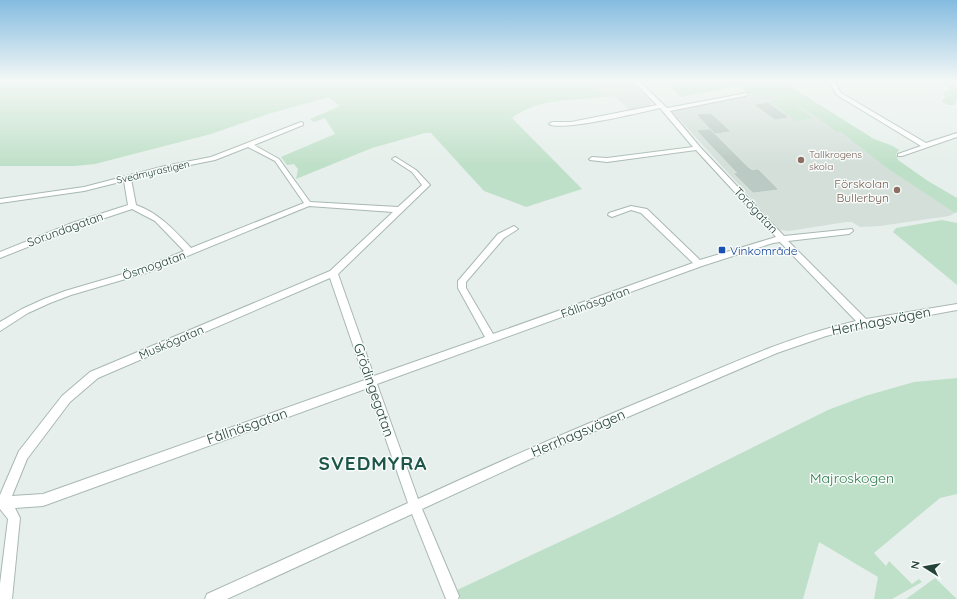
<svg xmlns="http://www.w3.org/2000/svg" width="957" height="599" viewBox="0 0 957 599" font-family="Quicksand,sans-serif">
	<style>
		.built { fill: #d4dfda }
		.green { fill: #bfe0c8 }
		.building { fill: #bbcac4; stroke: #b8c9c2 }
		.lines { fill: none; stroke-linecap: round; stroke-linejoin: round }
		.street-casing { stroke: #a8b8b2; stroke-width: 2 }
		.street { fill: #fff; fill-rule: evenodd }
		.education-dot { fill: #8d6e63; stroke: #f7fbf9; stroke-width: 1.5 }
		.transit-dot { fill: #1a4fb4; stroke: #f7fbf9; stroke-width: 1.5 }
		.labels { text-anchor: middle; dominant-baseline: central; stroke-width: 3; stroke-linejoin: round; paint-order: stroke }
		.far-education-label { font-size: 10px; fill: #785e54; stroke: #f7fbf9; text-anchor: start }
		.far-street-label { font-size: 10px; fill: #24423a; stroke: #f7fbf9 }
		.education-label { font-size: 12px; fill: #785e54; stroke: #f7fbf9; text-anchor: end }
		.street-label { font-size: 12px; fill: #24423a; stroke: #f7fbf9 }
		.transit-label { font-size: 12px; fill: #164399; stroke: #f7fbf9; text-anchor: start }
		.near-street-label { font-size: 14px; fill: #24423a; stroke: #f7fbf9 }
		.near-park-label { font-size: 14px; fill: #2d7a4b; stroke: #f7fbf9 }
		.near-district-label { font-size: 19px; font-weight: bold; letter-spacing: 1px; fill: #1f5548; stroke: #f7fbf9 }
	</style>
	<rect width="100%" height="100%" fill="#e6efeb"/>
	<path class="built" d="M 599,81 L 630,81 L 652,102 L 650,106 L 630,110 L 614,96 L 606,97 L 596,87 Z
		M 781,89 L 851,128 L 909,181 L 955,213 L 949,216 L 880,226 L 860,227 L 852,222 L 846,222 L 789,231 L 780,230 L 671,110 Z"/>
	<path class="green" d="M 0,81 L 599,81 L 596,87 L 606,97 C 576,100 537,98 512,118 L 582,189 L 526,207 L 521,205 L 484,191 L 431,133 L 425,133 L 372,148 L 296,179 L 298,169 L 294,164 L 287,165 L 281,157 L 335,134 L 325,118 L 314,122 L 310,119 L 340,106 L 329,97 L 268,114 L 211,134 L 95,164 L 74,166 L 0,166 Z
		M 670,81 L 792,81 L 793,82 L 788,85 L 874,139 L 893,146 L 899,150 L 896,154 L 898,160 L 928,181 L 957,198 L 957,212 L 955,213 L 887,168 L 841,132 L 837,132 L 817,117 L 785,97 L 760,99 L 737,86 L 681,97 L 670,87 L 673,84 Z
		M 940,81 L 953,81 L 949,83 L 957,89 L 957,99 L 954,105 L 948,105 L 942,102 L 943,99 L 946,97 L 942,94 L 951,89 Z
		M 786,98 L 813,118 L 796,121 L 770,101 Z
		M 942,220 L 957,223 L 957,285 L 893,232 L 896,228 Z
		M 957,378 L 957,494 L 940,498 L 874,553 L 886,566 L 889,561 L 912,584 L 919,579 L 922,582 L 892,599 L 874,599 L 878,577 L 819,542 L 803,599 L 460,599 L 457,590 L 615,516 L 828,410 L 865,396 L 914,382 Z
		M 935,578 L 957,599 L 906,599 Z"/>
	<path class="building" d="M 768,103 L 787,117 L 775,119 L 756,105 Z
		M 711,114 L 729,131 L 715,133 L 698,115 Z
		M 710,130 L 748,168 L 752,171 L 758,170 L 777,189 L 753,192 L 735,174 L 738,173 L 698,131 Z"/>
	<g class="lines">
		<defs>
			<path id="street" d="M 633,81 L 639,81 L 667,108 L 747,93 L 748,94 L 745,96 L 670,111 L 700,147 L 784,236 L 852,229 L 853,231 L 849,234 L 788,241 L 866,319 L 957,304 L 957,310 L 864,327 L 826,336 L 777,353 L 539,455 L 422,509 L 459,596 L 458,599 L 446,599 L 412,514 L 227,599 L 205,599 L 207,594 L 408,503 L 368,388 L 43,506 L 15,508 L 20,518 L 12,599 L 0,599 L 0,584 L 8,519 L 0,509 L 0,495 L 19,451 L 62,396 L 90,372 L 330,271 L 393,212 L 309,206 L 146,273 L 71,295 L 50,303 L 28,313 L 0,331 L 0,322 L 22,309 L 44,299 L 65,291 L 140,269 L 184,251 L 155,221 L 132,209 L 78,227 L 0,258 L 0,252 L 72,223 L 128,205 L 124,181 L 84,191 L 0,203 L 0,199 L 84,187 L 165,166 L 211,157 L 301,122 L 303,123 L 303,125 L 254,145 L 279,159 L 310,202 L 398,207 L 422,185 L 412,172 L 392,159 L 395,157 L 397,158 L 416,170 L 430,185 L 338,274 L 374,376 L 485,337 L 458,288 L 458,281 L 498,234 L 514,226 L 518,229 L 504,238 L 466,282 L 466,288 L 493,334 L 693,263 L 641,213 L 631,210 L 612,217 L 608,215 L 609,213 L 631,206 L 647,209 L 700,260 L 776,237 L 696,150 L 607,162 L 590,160 L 589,159 L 592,157 L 607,158 L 693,147 L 660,108 C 643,112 560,132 549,124 L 552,122 L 571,122 L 657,105 ZM 248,147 L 275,161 L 304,203 L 191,248 C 174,230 159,213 136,205 L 131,179 L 165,170 L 215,160 ZM 780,242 L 856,321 C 792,336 732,363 671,389 C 586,424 502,460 418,499 L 377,384 L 702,266 L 773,243 ZM 330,278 L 365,380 L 43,494 L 12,496 L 27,459 L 70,402 L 98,378 Z
				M 832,81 L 837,81 L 836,84 L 841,93 L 926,143 L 957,133 L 957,137 L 902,156 L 898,156 L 898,154 L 921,146 L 837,95 L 830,84 Z"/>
		</defs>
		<use href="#street" class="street-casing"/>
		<use href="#street" class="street"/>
	</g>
	<linearGradient id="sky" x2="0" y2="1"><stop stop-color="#84bce0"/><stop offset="0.49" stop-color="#f4f8f6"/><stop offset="1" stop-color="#f4f8f6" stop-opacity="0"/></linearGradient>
	<rect width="957" height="165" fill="url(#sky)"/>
	<g class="education-dot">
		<circle cx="801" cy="160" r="4"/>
		<circle cx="897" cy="190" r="4"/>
	</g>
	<rect class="transit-dot" x="718" y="246" width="8" height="8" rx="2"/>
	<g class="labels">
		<g class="far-education-label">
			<text x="809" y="154">Tallkrogens<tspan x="809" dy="12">skola</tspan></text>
		</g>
		<g class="far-street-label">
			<text transform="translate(153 172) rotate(-13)">Svedmyrastigen</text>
		</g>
		<g class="education-label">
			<text x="889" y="183">Förskolan<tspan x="889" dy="14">Bullerbyn</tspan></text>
		</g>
		<g class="street-label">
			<text transform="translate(756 210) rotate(47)">Torögatan</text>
			<text transform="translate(65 229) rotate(-20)">Sorundagatan</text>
			<text transform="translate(154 265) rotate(-19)">Ösmogatan</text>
			<text transform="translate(595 302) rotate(-20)">Fållnäsgatan</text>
			<text transform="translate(171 342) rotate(-23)">Muskögatan</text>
		</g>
		<g class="transit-label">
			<text x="730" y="250">Vinkområde</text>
		</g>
		<g class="near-street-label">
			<text transform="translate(881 321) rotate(-11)">Herrhagsvägen</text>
			<text transform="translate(374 390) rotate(71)">Grödingegatan</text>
			<text transform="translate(247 426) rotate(-19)">Fållnäsgatan</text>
			<text transform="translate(578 433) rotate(-23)">Herrhagsvägen</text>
		</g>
		<g class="near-park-label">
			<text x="852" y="478">Majroskogen</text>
		</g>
		<g class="near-district-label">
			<text x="373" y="463">SVEDMYRA</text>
		</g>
	</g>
	<g transform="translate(925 567) rotate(281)" stroke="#f7fbf9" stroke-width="3" paint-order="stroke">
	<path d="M0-3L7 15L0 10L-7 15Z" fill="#24423a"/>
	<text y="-6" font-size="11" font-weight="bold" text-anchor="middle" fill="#24423a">N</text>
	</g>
</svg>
